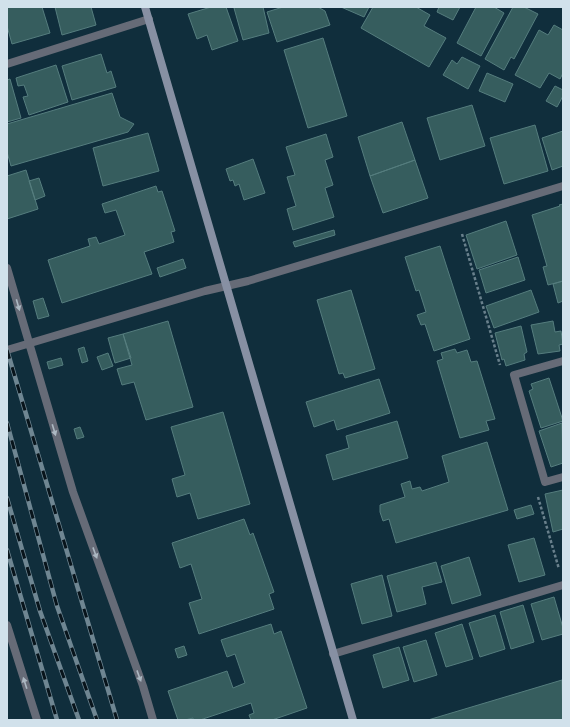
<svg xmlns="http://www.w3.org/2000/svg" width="570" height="727" viewBox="0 0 570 727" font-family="'Open Sans',sans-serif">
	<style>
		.building { fill: #365d5e; stroke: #557d7e }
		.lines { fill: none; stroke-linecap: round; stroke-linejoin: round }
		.path { stroke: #69808c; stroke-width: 2.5; stroke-dasharray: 3 2; stroke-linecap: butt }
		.street { stroke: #666b77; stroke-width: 8 }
		.secondary { stroke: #8790a3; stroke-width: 8 }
		.rail-casing { stroke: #6f8692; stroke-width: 4.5 }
		.rail { stroke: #08141b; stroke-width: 3; stroke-dasharray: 9; stroke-linecap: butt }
		.oneway { fill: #acb8c2 }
	</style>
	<rect width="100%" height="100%" fill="#102e3c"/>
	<path class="building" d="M 7,7 L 42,7 L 50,33 L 12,44 L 7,26 Z
		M 55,7 L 91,7 L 96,25 L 62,35 Z
		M 211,7 L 226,7 L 238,41 L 212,50 L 207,35 L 197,39 L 188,14 Z
		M 237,7 L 263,7 L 269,33 L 243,40 L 234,8 Z
		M 283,7 L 318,7 L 325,11 L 330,25 L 277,42 L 267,12 Z
		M 341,7 L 369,7 L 364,17 Z
		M 373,7 L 416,7 L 430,15 L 424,26 L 446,38 L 429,67 L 361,28 Z
		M 439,7 L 460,7 L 453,20 L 437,12 Z
		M 476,7 L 494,7 L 504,13 L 481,56 L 457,43 Z
		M 513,7 L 524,7 L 538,14 L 514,59 L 511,57 L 504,70 L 485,59 Z
		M 554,25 L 563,30 L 563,73 L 560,79 L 549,73 L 540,88 L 515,75 L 539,30 L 548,35 Z
		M 323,38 L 347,116 L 308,128 L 284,50 Z
		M 101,54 L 107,73 L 111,71 L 116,87 L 72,100 L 62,66 Z
		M 462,57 L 480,66 L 468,89 L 443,75 L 452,60 L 457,64 Z
		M 56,65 L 68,102 L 29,115 L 23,97 L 28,96 L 24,85 L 18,86 L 16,78 Z
		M 487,73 L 513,84 L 505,102 L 479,91 Z
		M 10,79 L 21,118 L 7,122 L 7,80 Z
		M 555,86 L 563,90 L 563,96 L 557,107 L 546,101 Z
		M 112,93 L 120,117 L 134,124 L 128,132 L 11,166 L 7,152 L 7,124 Z
		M 472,105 L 485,146 L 440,160 L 427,118 Z
		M 402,122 L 415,160 L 370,176 L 358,137 Z
		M 535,125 L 548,171 L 504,184 L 490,138 Z
		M 563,131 L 563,166 L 552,170 L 542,138 Z
		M 148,133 L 159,171 L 103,186 L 93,148 Z
		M 326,134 L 333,157 L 325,160 L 333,185 L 325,188 L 334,217 L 293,230 L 287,209 L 296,206 L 287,177 L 295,175 L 286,147 Z
		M 253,159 L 265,193 L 244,200 L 239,184 L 235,186 L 233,180 L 230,181 L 226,169 Z
		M 415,160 L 428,198 L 383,213 L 370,176 Z
		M 26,170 L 38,209 L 7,219 L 7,176 Z
		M 39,178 L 45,196 L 35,200 L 29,181 Z
		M 156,186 L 158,192 L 162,191 L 175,231 L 171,232 L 174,242 L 144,252 L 152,274 L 62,303 L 48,260 L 90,246 L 88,239 L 96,237 L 99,244 L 125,235 L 116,210 L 105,213 L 102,204 Z
		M 563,204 L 563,281 L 548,285 L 543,267 L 547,266 L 532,215 L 560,206 L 559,205 Z
		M 506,221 L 517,255 L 477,269 L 466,235 Z
		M 334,230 L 335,235 L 295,247 L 293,242 Z
		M 440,246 L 470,339 L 434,351 L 425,324 L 421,325 L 417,315 L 426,312 L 419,290 L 416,291 L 405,257 Z
		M 518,257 L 525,280 L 486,293 L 479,270 Z
		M 183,259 L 186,268 L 160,277 L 157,268 Z
		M 563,281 L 563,301 L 558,303 L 553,284 Z
		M 351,290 L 375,369 L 345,378 L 343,373 L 339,374 L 317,300 Z
		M 531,290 L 539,312 L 494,328 L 486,306 Z
		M 43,298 L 49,316 L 38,319 L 33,301 Z
		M 168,321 L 193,407 L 146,420 L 134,382 L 122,385 L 117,369 L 132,365 L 123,334 Z
		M 553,321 L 555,332 L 561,331 L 563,344 L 559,345 L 560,351 L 538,354 L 531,325 Z
		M 521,326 L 527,352 L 524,354 L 525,360 L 506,366 L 504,359 L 502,360 L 495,333 Z
		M 123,334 L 131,358 L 115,363 L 108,338 Z
		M 84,347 L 88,361 L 82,363 L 78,349 Z
		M 455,349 L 457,353 L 467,350 L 471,362 L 477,361 L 495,419 L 486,421 L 489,430 L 460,438 L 437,361 L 443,359 L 441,353 Z
		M 108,353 L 113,366 L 102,370 L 97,357 Z
		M 61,358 L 63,365 L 49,369 L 47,362 Z
		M 549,378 L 563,421 L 541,428 L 529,391 L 533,389 L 531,384 Z
		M 379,379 L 390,413 L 337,430 L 334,420 L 314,427 L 306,402 Z
		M 223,412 L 250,504 L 198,519 L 190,493 L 177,497 L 172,479 L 185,475 L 171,427 Z
		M 397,421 L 408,458 L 333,480 L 326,455 L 349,448 L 346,436 Z
		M 562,423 L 563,463 L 551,467 L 539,431 Z
		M 80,427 L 84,437 L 77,439 L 74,429 Z
		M 487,442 L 508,510 L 396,543 L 389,519 L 383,521 L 380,512 L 380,505 L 405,497 L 401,484 L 410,481 L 412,489 L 420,487 L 422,491 L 449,482 L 442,456 Z
		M 563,490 L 563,529 L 553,532 L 545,494 Z
		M 531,505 L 534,514 L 517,519 L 514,510 Z
		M 244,519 L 250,535 L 253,533 L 274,592 L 269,594 L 274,609 L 199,634 L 189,603 L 202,599 L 191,564 L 180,568 L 172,543 Z
		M 534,538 L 545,575 L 519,582 L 508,545 Z
		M 469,557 L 481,595 L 452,604 L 441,566 Z
		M 436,562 L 442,582 L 422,587 L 426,604 L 397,612 L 387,576 Z
		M 382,575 L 392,616 L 362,624 L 351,584 Z
		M 554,597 L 563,628 L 563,634 L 542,640 L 531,604 Z
		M 523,605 L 534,642 L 511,649 L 500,612 Z
		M 495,615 L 505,649 L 480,657 L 469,623 Z
		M 271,624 L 274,634 L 281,631 L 307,708 L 272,720 L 251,720 L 249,715 L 254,713 L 251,703 L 200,720 L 193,720 L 193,718 L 185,720 L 178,720 L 168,691 L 227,671 L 233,688 L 245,683 L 235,654 L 227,657 L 221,640 Z
		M 462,624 L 473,659 L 446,667 L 435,633 Z
		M 426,640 L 437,675 L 414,682 L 403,647 Z
		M 184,646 L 187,655 L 178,658 L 175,649 Z
		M 399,647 L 409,680 L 383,688 L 373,655 Z
		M 562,680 L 563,720 L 428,720 Z"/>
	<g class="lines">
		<path class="path" d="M 462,234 L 500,365
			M 538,497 L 559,569"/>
		<path class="street" d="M 7,64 L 149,19
			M 7,268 L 73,492 L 143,686 L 153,720
			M 7,350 L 205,291 L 248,281 L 563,186
			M 563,361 L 514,375 L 545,482 L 563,477
			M 7,625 L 37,720
			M 333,654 L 563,585"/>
		<path class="secondary" d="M 145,7 L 353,720"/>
		<defs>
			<path id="rail" d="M 7,350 L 117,720
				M 7,423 L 57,606 L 97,720
				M 7,498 L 40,611 L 79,720
				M 7,550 L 57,720"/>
		</defs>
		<use href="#rail" class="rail-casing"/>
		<use href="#rail" class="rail"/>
	</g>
	<defs><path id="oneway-solid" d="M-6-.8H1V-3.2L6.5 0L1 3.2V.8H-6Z"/></defs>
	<g class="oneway">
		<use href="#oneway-solid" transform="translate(18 305) rotate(74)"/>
		<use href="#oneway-solid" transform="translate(54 430) rotate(73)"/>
		<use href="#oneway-solid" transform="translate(95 553) rotate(70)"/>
		<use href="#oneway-solid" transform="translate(139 676) rotate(70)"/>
		<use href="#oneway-solid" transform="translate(25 683) rotate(-108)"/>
	</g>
	<rect width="570" height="727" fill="none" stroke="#d1e1eb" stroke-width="16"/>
</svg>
